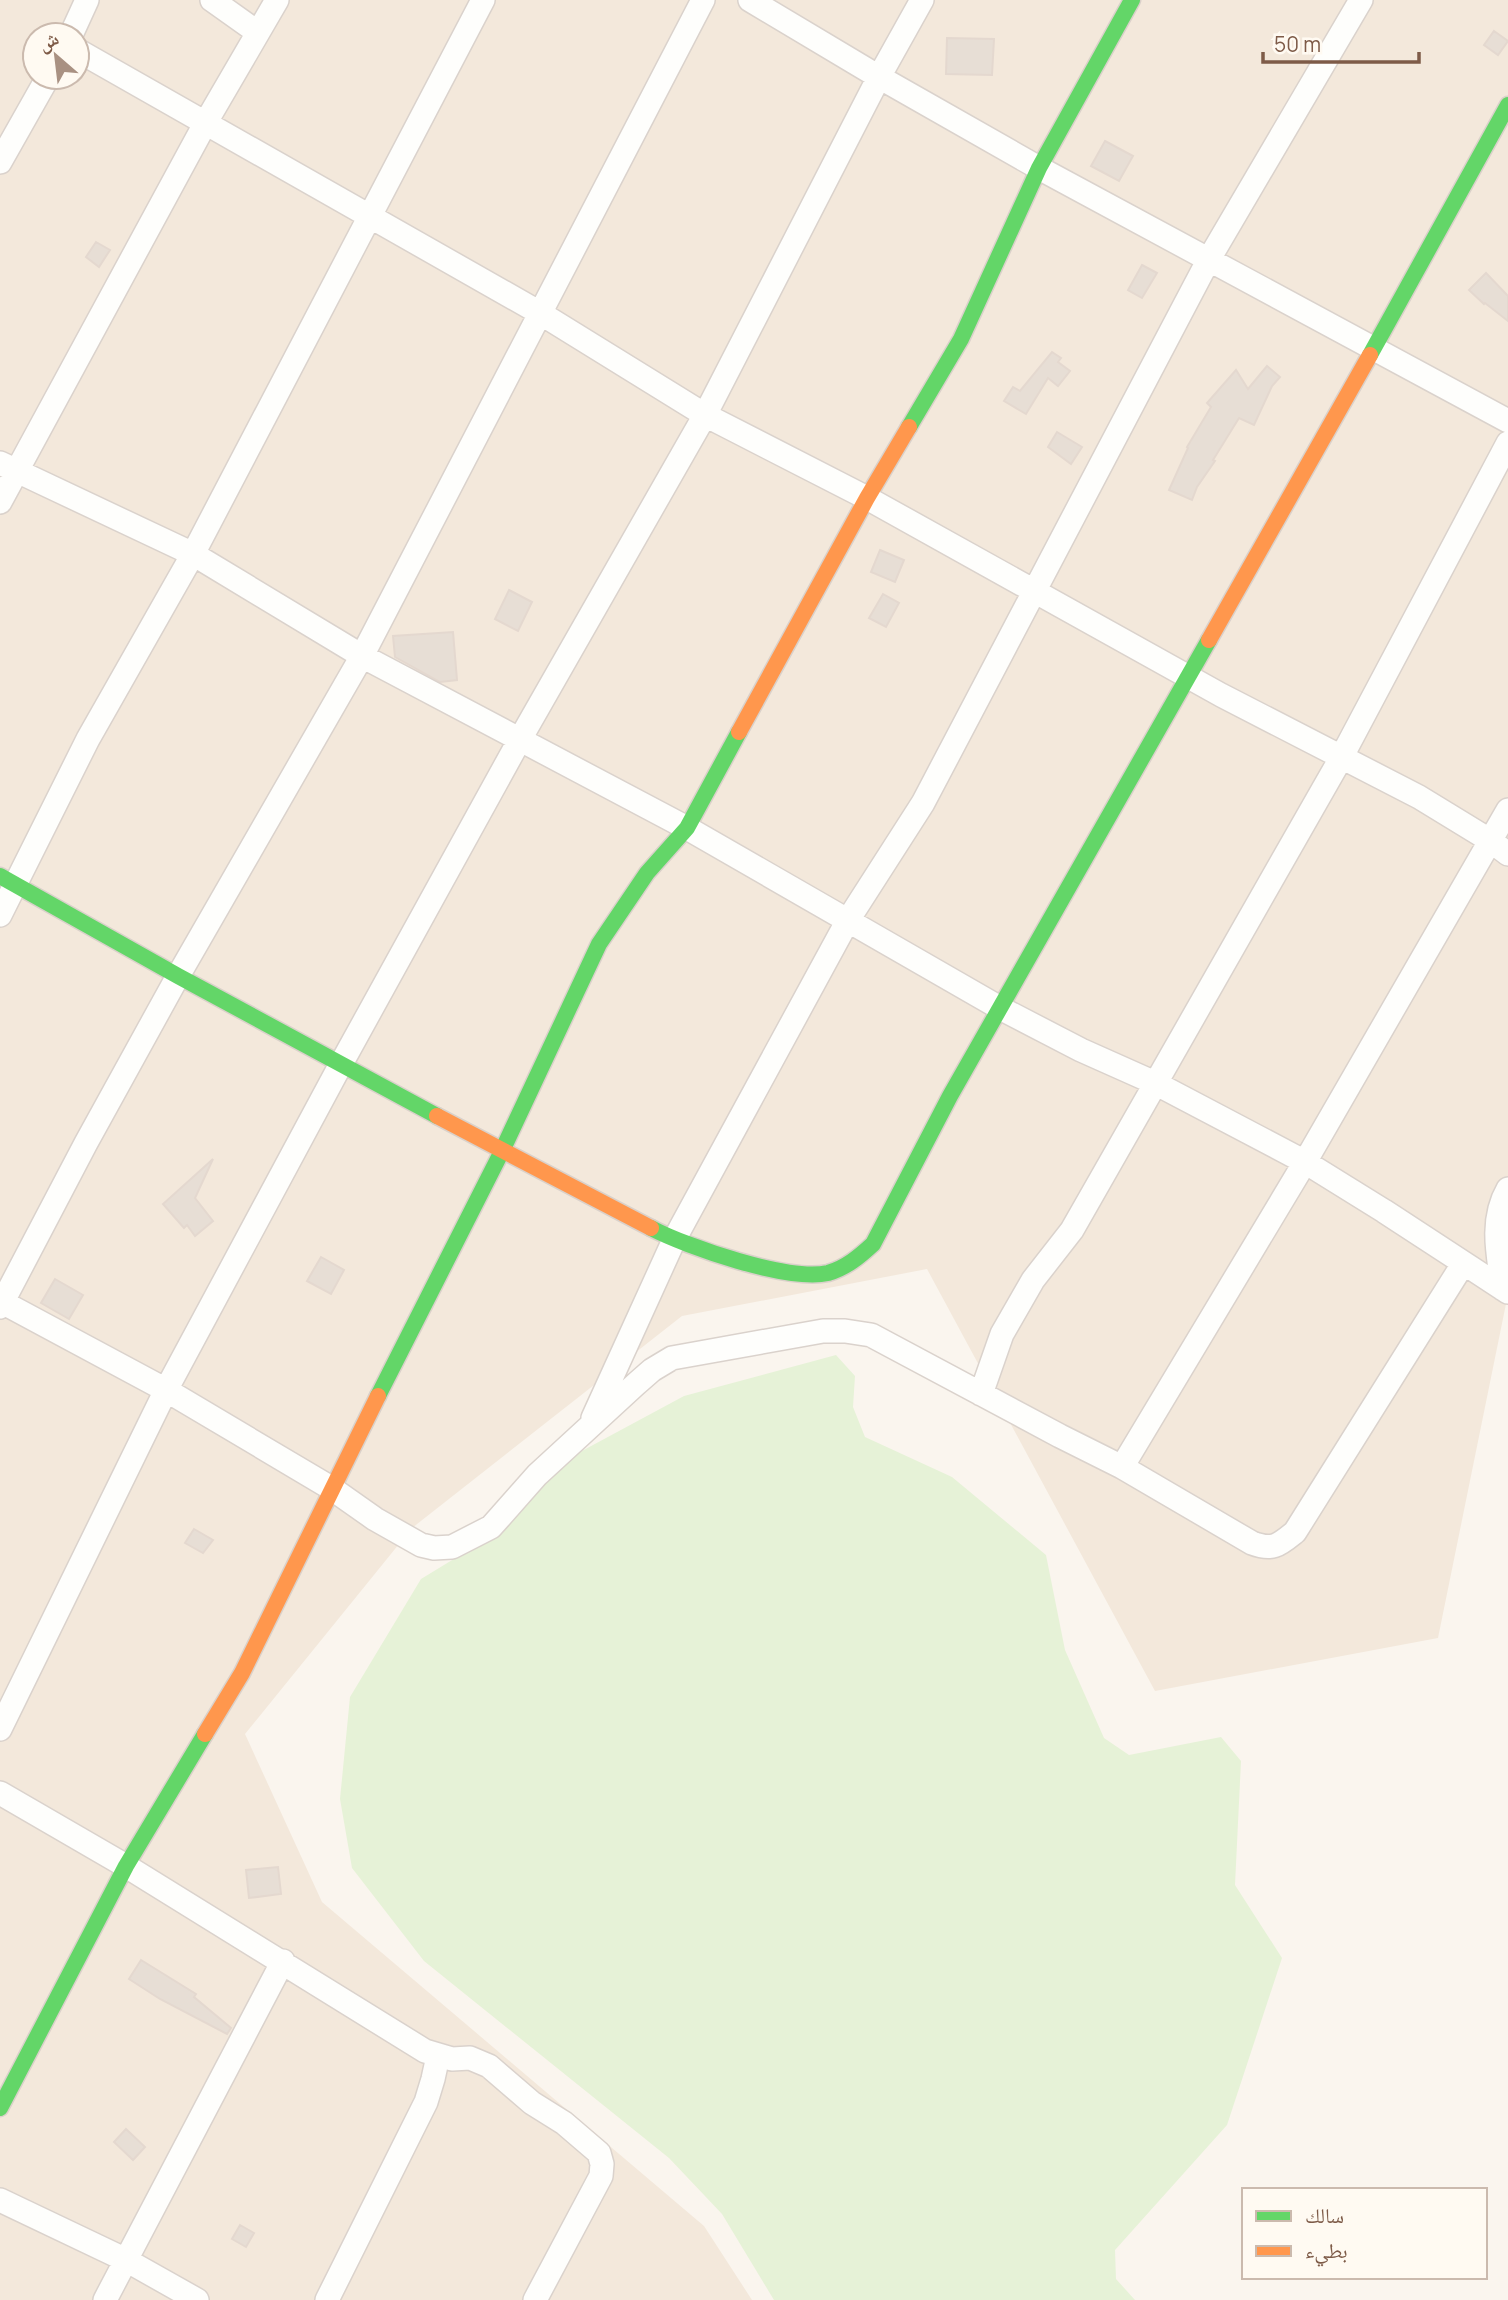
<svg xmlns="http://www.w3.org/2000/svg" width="1508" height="2300" viewBox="0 0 1508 2300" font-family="Manrope,'Noto Naskh Arabic',sans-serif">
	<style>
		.residential { fill: #f3e8db; fill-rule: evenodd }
		.green { fill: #e6f2d7 }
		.building { fill: #e7ded5; stroke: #e4d8cf; stroke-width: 2 }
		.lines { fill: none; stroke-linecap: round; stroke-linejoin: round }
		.street-casing { stroke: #dad2cc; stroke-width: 26 }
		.fast-casing { stroke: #dad1ca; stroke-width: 19 }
		.slow-casing { stroke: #dad1ca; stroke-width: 19 }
		.street { stroke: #fefefc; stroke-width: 23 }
		.fast { stroke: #63d668; stroke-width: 16 }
		.slow { stroke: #ff974d; stroke-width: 16 }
	</style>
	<rect width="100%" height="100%" fill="#faf5ee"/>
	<path class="residential" d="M 0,0 L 1508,0 L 1508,1294 L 1438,1638 L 1155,1691 L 927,1269 L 682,1316 L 412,1528 L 245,1734 L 322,1902 L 704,2226 L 752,2300 L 0,2300 ZM 35,35 L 77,35 L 77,77 L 35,77 Z"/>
	<path class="green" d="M 836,1355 L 855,1376 L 853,1407 L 865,1437 L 952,1477 L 1046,1555 L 1065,1650 L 1104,1738 L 1129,1755 L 1221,1737 L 1241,1761 L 1235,1885 L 1282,1958 L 1227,2125 L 1115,2250 L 1116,2279 L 1135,2300 L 774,2300 L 722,2214 L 669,2158 L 424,1961 L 352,1868 L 340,1799 L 350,1697 L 421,1579 L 508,1526 L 515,1487 L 684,1396 Z"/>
	<path class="building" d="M 1494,31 L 1508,41 L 1498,55 L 1484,45 Z
		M 947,38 L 994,39 L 992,75 L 946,74 Z
		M 1105,141 L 1133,156 L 1119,181 L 1091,166 Z
		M 96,242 L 110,250 L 99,267 L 86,257 Z
		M 1142,265 L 1157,273 L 1142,298 L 1128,290 Z
		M 1486,273 L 1508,296 L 1508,321 L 1485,303 L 1484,304 L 1469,290 Z
		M 1052,352 L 1061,358 L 1058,362 L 1070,371 L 1058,386 L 1048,378 L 1026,414 L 1004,401 L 1013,387 L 1020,391 Z
		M 1267,366 L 1280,377 L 1272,386 L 1254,425 L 1239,418 L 1213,460 L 1215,461 L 1197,487 L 1192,500 L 1169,490 L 1188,448 L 1187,447 L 1211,407 L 1207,403 L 1236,370 L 1248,389 Z
		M 1057,432 L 1082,447 L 1071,464 L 1048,447 Z
		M 880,550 L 904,560 L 895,582 L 871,572 Z
		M 509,590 L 532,602 L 518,631 L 495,619 Z
		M 883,594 L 899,603 L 886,627 L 869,618 Z
		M 453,632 L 457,680 L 440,682 L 395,657 L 393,636 Z
		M 213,1159 L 195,1198 L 213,1221 L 195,1236 L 187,1225 L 184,1228 L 163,1204 Z
		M 321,1257 L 344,1270 L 331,1294 L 307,1281 Z
		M 55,1279 L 83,1295 L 69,1319 L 41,1303 Z
		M 194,1529 L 213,1540 L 203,1553 L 185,1543 Z
		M 278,1867 L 281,1894 L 249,1898 L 246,1870 Z
		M 141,1960 L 196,1994 L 194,1997 L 231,2028 L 227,2034 L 160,1999 L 129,1979 Z
		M 126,2129 L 145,2147 L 133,2160 L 114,2142 Z
		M 240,2225 L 254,2233 L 246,2247 L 232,2239 Z"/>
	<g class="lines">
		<defs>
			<path id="street" d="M 212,0 L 257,32
				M 750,0 L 879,77 L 1039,168 L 1508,421
				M 71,35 L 87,0
				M 77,50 L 540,313 L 705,415 L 867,498 L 1221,695 L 1419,797 L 1491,841 L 1508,854
				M 0,162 L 48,77
				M 0,463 L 193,554 L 362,656 L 687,828 L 1000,1008 L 1081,1050 L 1155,1083 L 1305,1162 L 1384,1211 L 1508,1292
				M 0,502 L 206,122 L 277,0
				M 0,915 L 88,739 L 193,554 L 483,0
				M 1503,1289 C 1498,1255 1490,1220 1508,1189
				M 0,1301 L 166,1390 L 331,1488 L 375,1519 L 421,1545 L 434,1548 L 452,1547 L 491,1527 L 537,1475 L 636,1384 L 652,1370 L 672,1358 L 823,1331 L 845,1331 L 871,1335 L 1060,1436 L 1122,1467 L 1252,1543 C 1273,1551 1279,1545 1295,1532 L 1463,1264
				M 0,1307 L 86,1143 L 178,976 L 362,656 L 703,0
				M 981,1394 L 1002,1334 L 1033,1280 L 1072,1230 L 1341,758 L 1508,443
				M 593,1418 L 674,1240 L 848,920 L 923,803 L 1209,259 L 1361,0
				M 1122,1467 L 1305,1162 L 1508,810
				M 0,1729 L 166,1390 L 341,1064 L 519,741 L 705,415 L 879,77 L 922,0
				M 0,1793 L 126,1866 L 425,2051 L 452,2059 L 470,2058 L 489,2066 L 532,2103 L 564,2123 L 599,2153 L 602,2164 L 601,2176 L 535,2300
				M 0,2200 L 126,2260 L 197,2300
				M 105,2300 L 283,1961
				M 327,2300 L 426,2102 L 433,2079 L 438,2056"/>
			<path id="fast" d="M 1370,355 L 1508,105
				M 909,427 L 961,339 L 1039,168 L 1132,0
				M 0,876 L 178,976 L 437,1116
				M 651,1228 C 687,1247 789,1282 828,1273 C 846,1268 860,1256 873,1244 L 950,1096 L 1209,640
				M 378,1396 L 502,1151 L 599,944 L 647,873 L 687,828 L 739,732
				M 0,2108 L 126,1866 L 205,1734"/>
			<path id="slow" d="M 1209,640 L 1370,355
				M 739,732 L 867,498 L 909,427
				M 437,1116 L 651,1228
				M 205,1734 L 242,1673 L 378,1396"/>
		</defs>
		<use href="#street" class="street-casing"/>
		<use href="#fast" class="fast-casing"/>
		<use href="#slow" class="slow-casing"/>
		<use href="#street" class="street"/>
		<use href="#fast" class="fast"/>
		<use href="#slow" class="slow"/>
	</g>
	<rect x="1242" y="2188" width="245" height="91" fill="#fffaf2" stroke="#cbbaae" stroke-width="2"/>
	<rect x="1256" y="2211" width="35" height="10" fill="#63d668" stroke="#cbbaae" stroke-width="2"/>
	<text x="1305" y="2223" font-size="21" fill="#7e5b48">سالك</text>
	<rect x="1256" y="2246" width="35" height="10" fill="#ff974d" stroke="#cbbaae" stroke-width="2"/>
	<text x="1305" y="2258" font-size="21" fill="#7e5b48">بطيء</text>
	<g transform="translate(56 56) rotate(332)"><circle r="33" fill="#fffaf2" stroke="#cbbaae" stroke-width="2"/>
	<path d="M0-5L12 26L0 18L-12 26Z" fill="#a99182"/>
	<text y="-10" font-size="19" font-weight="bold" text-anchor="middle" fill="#7e5b48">ش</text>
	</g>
	<path d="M1263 52v10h156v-10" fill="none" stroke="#7e5b48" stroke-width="3.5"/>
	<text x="1274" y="52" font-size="21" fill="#7e5b48" stroke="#fffaf2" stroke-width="5" paint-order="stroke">50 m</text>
</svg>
